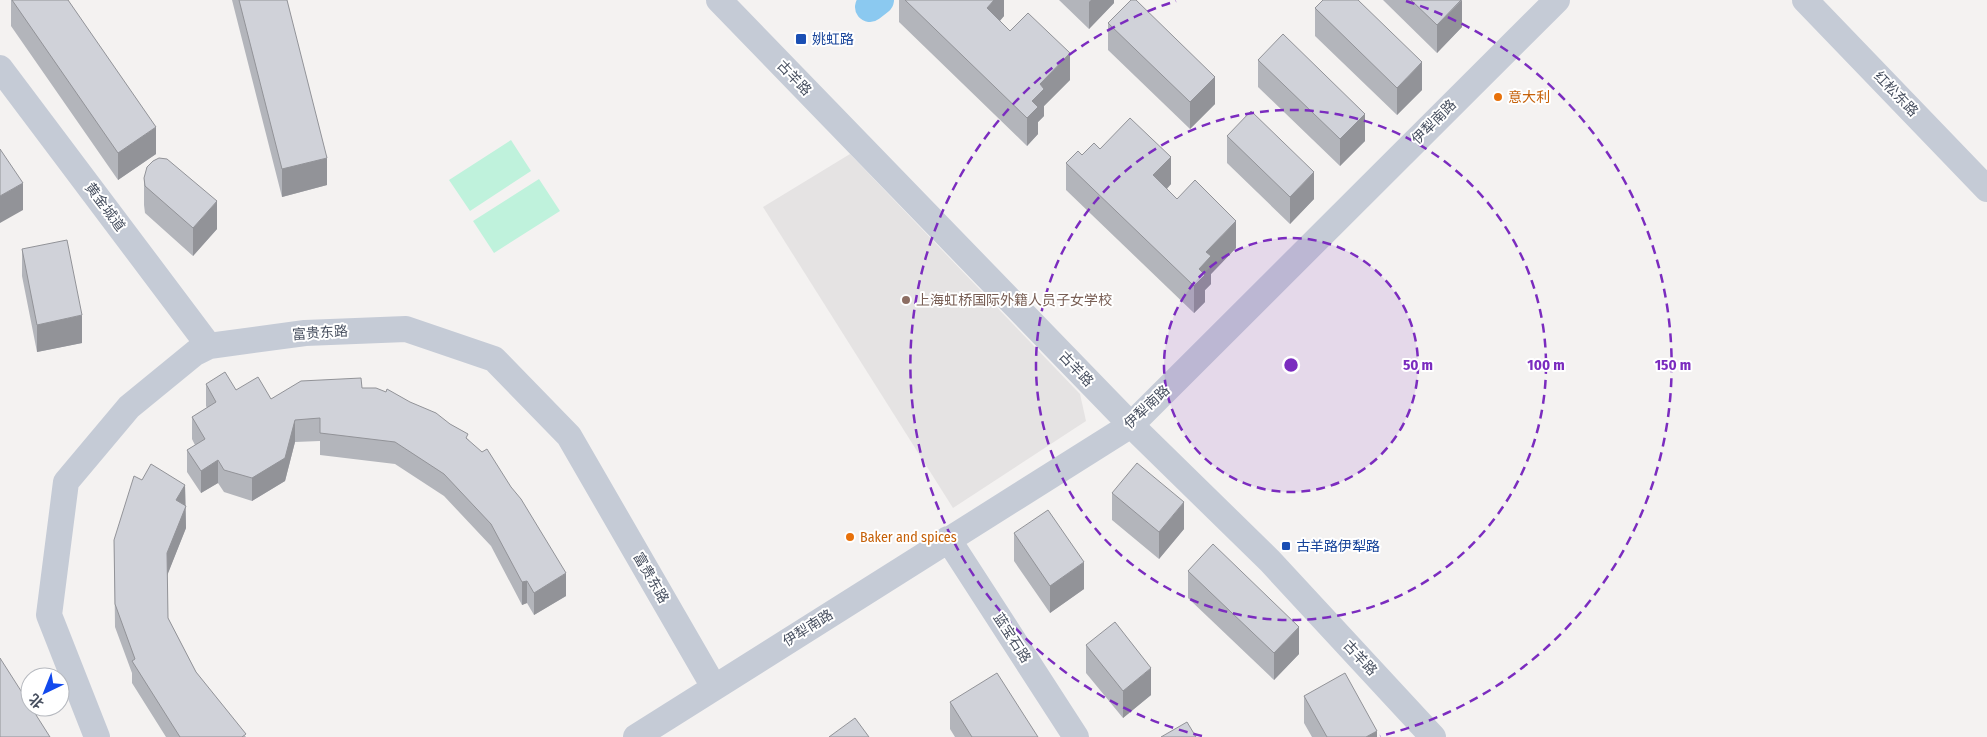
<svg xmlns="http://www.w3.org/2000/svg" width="1987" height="737" viewBox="0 0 1987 737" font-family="'Fira Sans Condensed','Noto Sans SC',sans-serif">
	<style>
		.education { fill: #e5e3e3 }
		.green { fill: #bff2dc }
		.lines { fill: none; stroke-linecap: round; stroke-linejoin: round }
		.river { stroke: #8bc9f0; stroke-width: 30 }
		.minor { stroke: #c5cbd6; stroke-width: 26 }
		.wall { fill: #b3b5bb }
		.shaded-wall { fill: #929398 }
		.building { fill: #d0d2d9; stroke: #929398 }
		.ring { fill: none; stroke: #7b2cbf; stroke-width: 2.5; stroke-dasharray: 9 6 }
		.transit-dot { fill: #1a4fb4; stroke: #fff; stroke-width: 2 }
		.food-dot { fill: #e8710a; stroke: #fff; stroke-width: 2 }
		.education-dot { fill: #8d6e63; stroke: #fff; stroke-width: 2 }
		.labels { text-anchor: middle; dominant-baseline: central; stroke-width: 4; stroke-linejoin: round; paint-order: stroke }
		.transit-label { font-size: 14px; fill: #164399; stroke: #fff; text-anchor: start }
		.street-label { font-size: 14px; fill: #485060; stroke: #fff }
		.food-label { font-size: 14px; fill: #c56008; stroke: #fff; text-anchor: start }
		.education-label { font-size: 14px; fill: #785e54; stroke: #fff; text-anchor: start }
		.centre { fill: #7b2cbf; stroke: #fff; stroke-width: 2.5 }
		.ring-label { font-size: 15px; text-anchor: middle; font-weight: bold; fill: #7b2cbf; stroke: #fff; stroke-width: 4; stroke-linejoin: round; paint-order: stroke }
	</style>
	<rect width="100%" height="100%" fill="#f4f2f1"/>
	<path class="education" d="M 850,154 L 1080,394 L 1086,421 L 953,508 L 763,207 Z"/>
	<path class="green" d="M 511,140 L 531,171 L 470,211 L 449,180 Z
		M 539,179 L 560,211 L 494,253 L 473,221 Z"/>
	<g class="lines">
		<path class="river" d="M 870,7 L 879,0"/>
		<path class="minor" d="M 719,0 L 1131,425 L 1270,561 L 1433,737
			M 1805,0 L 1987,189
			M 0,68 L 209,346
			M 948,539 L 1076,737
			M 97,737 L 49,615 L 66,482 L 129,407 L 195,353 L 209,346 L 305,333 L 406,329 L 494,359 L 569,436 L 714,687
			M 636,737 L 1131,425 L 1557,0"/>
	</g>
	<path class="wall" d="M 11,0 L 68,0 L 156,154 L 118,180 L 11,26 Z
		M 232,0 L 287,0 L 327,185 L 282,197 Z
		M 899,0 L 1004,0 L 1004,16 L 1000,21 L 1010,31 L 1070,80 L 1044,106 L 1044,116 L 1038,122 L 1038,134 L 1027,146 L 899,22 Z
		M 1059,0 L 1114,0 L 1114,3 L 1089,29 Z
		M 1383,0 L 1462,0 L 1462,27 L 1437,53 Z
		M 1315,8 L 1422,90 L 1397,115 L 1315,36 Z
		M 1108,23 L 1215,104 L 1190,129 L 1108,50 Z
		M 1258,60 L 1365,141 L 1340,166 L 1258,87 Z
		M 1227,136 L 1314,199 L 1290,224 L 1227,163 Z
		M 1100,149 L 1171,184 L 1167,189 L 1177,199 L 1236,248 L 1211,274 L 1211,284 L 1205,290 L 1205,302 L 1194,313 L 1066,190 L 1066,163 L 1082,155 Z
		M 144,178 L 217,229 L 193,256 L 145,213 L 144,205 Z
		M 22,249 L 82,343 L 37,352 L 22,276 Z
		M 206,384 L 236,390 L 271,399 L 362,388 L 468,439 L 566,596 L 534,615 L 527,603 L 522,605 L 491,546 L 444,496 L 395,464 L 320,455 L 320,441 L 295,442 L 285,481 L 252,501 L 224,492 L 218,483 L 201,493 L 187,472 L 187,450 L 195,445 L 192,439 L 192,417 L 207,408 L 206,406 Z
		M 185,485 L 186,528 L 167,575 L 168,618 L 196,672 L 246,737 L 166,737 L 132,683 L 132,673 L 115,627 L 114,540 Z
		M 1112,493 L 1184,529 L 1159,559 L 1112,520 Z
		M 1014,533 L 1084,589 L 1050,613 L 1014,561 Z
		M 1188,571 L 1299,654 L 1274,680 L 1188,598 Z
		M 1086,645 L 1151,695 L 1123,718 L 1086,673 Z
		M 1304,696 L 1377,737 L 1312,737 L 1304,723 Z
		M 950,702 L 1038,737 L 955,737 L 950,729 Z"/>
	<path class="shaded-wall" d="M 994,0 L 1004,0 L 1004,16 L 987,35 L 987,8 Z
		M 1091,0 L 1114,0 L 1114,3 L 1089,29 L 1089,2 Z
		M 1462,0 L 1462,27 L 1437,53 L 1437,25 Z
		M 1070,53 L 1070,80 L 1044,106 L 1044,116 L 1038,122 L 1038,134 L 1027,146 L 1027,118 L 1032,101 L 1040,84 Z
		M 1422,62 L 1422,90 L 1397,115 L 1397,88 Z
		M 1215,77 L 1215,104 L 1190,129 L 1190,102 Z
		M 1365,114 L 1365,141 L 1340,166 L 1340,139 Z
		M 156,127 L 156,154 L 118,180 L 118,153 Z
		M 1171,157 L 1171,184 L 1153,203 L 1153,175 Z
		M 327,158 L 327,185 L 282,197 L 282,169 Z
		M 1314,172 L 1314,199 L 1290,224 L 1290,197 Z
		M 23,183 L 23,210 L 0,223 L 0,196 Z
		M 217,201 L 217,229 L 193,256 L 193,228 Z
		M 1236,221 L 1236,248 L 1211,274 L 1211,284 L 1205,290 L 1205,302 L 1194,313 L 1194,286 L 1199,269 L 1206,252 Z
		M 82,315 L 82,343 L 37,352 L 37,325 Z
		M 295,420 L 295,442 L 285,481 L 252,501 L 252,478 Z
		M 218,460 L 218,483 L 201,493 L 201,471 Z
		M 185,485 L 186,528 L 167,576 L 167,553 L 176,500 Z
		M 1184,502 L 1184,529 L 1159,559 L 1159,532 Z
		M 1084,562 L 1084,589 L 1050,613 L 1050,586 Z
		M 566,573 L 566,596 L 534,615 L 534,593 Z
		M 527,581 L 527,603 L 522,605 L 522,582 Z
		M 1299,627 L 1299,654 L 1274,680 L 1274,653 Z
		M 1151,668 L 1151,695 L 1123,718 L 1123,691 Z
		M 1377,731 L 1377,737 L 1366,737 Z"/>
	<path class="building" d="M 12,0 L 68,0 L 156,127 L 118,153 Z
		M 239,0 L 287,0 L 327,158 L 282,169 Z
		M 905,0 L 994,0 L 987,8 L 1010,31 L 1028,13 L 1070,53 L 1040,84 L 1044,89 L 1032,101 L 1038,107 L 1027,118 Z
		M 1131,0 L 1136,0 L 1215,77 L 1190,102 L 1108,23 Z
		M 1323,0 L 1358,0 L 1422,62 L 1397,88 L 1315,8 Z
		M 1411,0 L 1461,0 L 1437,25 Z
		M 1283,34 L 1365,114 L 1340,139 L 1258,60 Z
		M 1251,111 L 1314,172 L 1290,197 L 1227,136 Z
		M 1130,118 L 1171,157 L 1153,175 L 1177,199 L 1195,180 L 1236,221 L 1206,252 L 1211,256 L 1199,269 L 1205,275 L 1194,286 L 1066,163 L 1078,151 L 1082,155 L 1094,143 L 1100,149 Z
		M 0,149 L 23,183 L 0,196 Z
		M 159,158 L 167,159 L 217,201 L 193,228 L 145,186 L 144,178 L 147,167 L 153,161 Z
		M 67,240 L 82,315 L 37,325 L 22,249 Z
		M 225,372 L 236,390 L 258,377 L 271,399 L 301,381 L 361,378 L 362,388 L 376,388 L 386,392 L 387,389 L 410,402 L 436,413 L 450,424 L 468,434 L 466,438 L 482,452 L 487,449 L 511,487 L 521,499 L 566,573 L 534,593 L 527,581 L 522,582 L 491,524 L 444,474 L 395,442 L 320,433 L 320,418 L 295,420 L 285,458 L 252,478 L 224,470 L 218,460 L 201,471 L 187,450 L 205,439 L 192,417 L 216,402 L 206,384 Z
		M 1137,463 L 1184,502 L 1159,532 L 1112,493 Z
		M 151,464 L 185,485 L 176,500 L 186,506 L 167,553 L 168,618 L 196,672 L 246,734 L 242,737 L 180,737 L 132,661 L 135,659 L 115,604 L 114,540 L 134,476 L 142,480 Z
		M 1048,510 L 1084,562 L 1050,586 L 1014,533 Z
		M 1213,544 L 1299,627 L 1274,653 L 1188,571 Z
		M 1115,622 L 1151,668 L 1123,691 L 1086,645 Z
		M 0,658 L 30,705 L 30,707 L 31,707 L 50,737 L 0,737 Z
		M 997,673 L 1038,737 L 972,737 L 950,702 Z
		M 1345,673 L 1377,731 L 1366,737 L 1327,737 L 1304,696 Z
		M 855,718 L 869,737 L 829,737 Z
		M 1187,722 L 1196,737 L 1161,737 Z"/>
	<circle cx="1291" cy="365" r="127" fill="#7b2cbf" fill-opacity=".12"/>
	<g class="ring">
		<circle cx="1291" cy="365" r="127"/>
		<circle cx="1291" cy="365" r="255"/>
		<path d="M1202 736A382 382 0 0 1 1176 1M1406 1A382 382 0 0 1 1380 736"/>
	</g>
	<g class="transit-dot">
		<rect x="795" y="33" width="12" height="12" rx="2.5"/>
		<rect x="1281" y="541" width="10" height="10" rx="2.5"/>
	</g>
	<g class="food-dot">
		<circle cx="1498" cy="97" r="5"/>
		<circle cx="850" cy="537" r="5"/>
	</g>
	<circle class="education-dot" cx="906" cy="300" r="5"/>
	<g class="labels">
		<g class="transit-label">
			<text x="812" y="39">姚虹路</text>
			<text x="1296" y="546">古羊路伊犁路</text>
		</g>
		<g class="street-label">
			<text transform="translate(794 78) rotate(46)">古羊路</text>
			<text transform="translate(1896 94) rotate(46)">红松东路</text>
			<text transform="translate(1434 122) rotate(-45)">伊犁南路</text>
			<text transform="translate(105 207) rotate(53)">黄金城道</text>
			<text transform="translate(320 333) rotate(-4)">富贵东路</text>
			<text transform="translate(1076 369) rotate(46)">古羊路</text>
			<text transform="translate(1147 407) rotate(-43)">伊犁南路</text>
			<text transform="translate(651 578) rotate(60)">富贵东路</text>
			<text transform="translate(808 628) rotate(-32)">伊犁南路</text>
			<text transform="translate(1012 638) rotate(57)">蓝宝石路</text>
			<text transform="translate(1360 658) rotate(47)">古羊路</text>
		</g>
		<g class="food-label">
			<text x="1508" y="97">意大利</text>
			<text x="860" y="537">Baker and spices</text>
		</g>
		<g class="education-label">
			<text x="916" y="300">上海虹桥国际外籍人员子女学校</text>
		</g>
	</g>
	<circle cx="1291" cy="365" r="8" class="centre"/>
	<g class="ring-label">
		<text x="1418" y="370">50 m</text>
		<text x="1546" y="370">100 m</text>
		<text x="1673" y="370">150 m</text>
	</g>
	<g transform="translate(45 692) rotate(223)"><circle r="24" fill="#ffffff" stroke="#b6b9bf"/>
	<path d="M0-4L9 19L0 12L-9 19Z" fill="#1249ed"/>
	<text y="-8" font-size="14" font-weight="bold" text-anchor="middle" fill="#485060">北</text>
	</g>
</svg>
